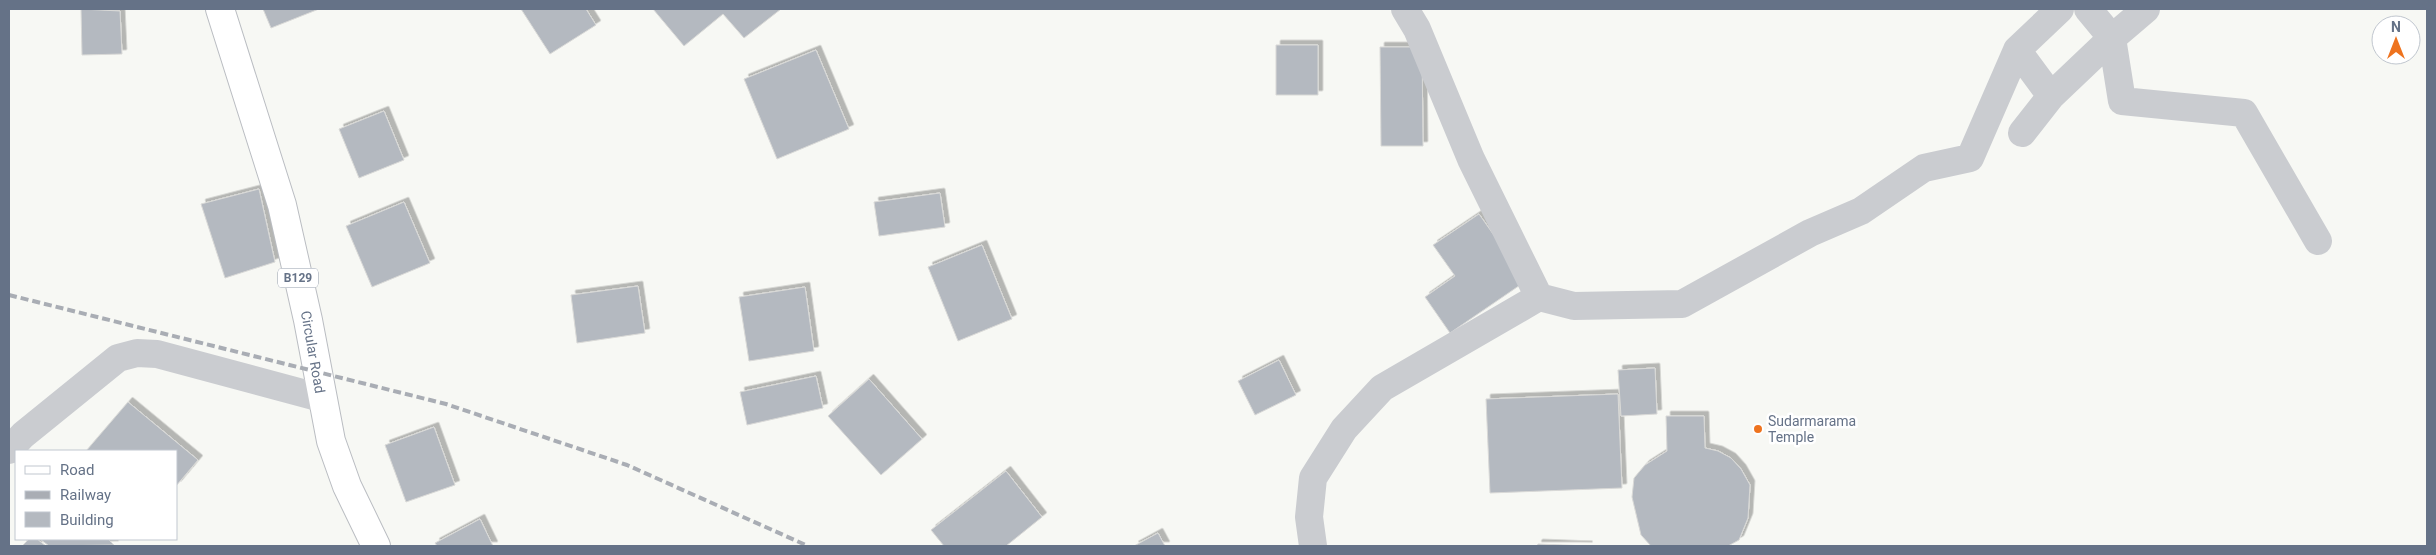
<svg xmlns="http://www.w3.org/2000/svg" width="2436" height="555" viewBox="0 0 2436 555" font-family="Roboto,sans-serif">
	<style>
		.building { fill: #b4b9c0; stroke: #d9d9d7; filter: url(#shadow) }
		.lines { fill: none; stroke-linecap: round; stroke-linejoin: round }
		.major-casing { stroke: #babdc2; stroke-width: 30 }
		.minor { stroke: #caccd0; stroke-width: 28 }
		.major { stroke: #fff; stroke-width: 28 }
		.rail { stroke: #a9adb4; stroke-width: 4; stroke-dasharray: 8 4; stroke-linecap: butt }
		.poi-dot { fill: #ee731e; stroke: #fff; stroke-width: 2 }
		.labels { text-anchor: middle; dominant-baseline: central; stroke-width: 5; stroke-linejoin: round; paint-order: stroke }
		.shield { fill: #fff; stroke: #939cab; stroke-width: 1 }
		.shield-label { font-size: 12px; font-weight: bold; fill: #657287 }
		.street-label { font-size: 14px; fill: #657287; stroke: #fff }
		.poi-label { font-size: 14px; fill: #657287; stroke: #fff; text-anchor: start }
	</style>
	<defs>
		<filter id="shadow"><feDropShadow dx="4.5" dy="-4.5" stdDeviation="0" flood-color="#0004"/></filter>
	</defs>
	<rect width="100%" height="100%" fill="#f7f8f4"/>
	<path class="building" d="M 81,9 L 120,11 L 122,54 L 82,55 Z
		M 263,9 L 319,9 L 271,28 Z
		M 521,9 L 586,9 L 596,25 L 550,54 Z
		M 653,9 L 781,9 L 744,38 L 723,14 L 684,46 Z
		M 1276,45 L 1318,45 L 1318,95 L 1276,95 Z
		M 1380,47 L 1422,47 L 1423,146 L 1381,146 Z
		M 816,50 L 849,129 L 777,159 L 744,79 Z
		M 384,111 L 404,160 L 359,178 L 339,129 Z
		M 259,189 L 275,262 L 225,278 L 201,204 Z
		M 940,193 L 945,227 L 879,236 L 874,202 Z
		M 404,202 L 430,263 L 372,287 L 346,226 Z
		M 1479,214 L 1526,281 L 1450,333 L 1425,297 L 1455,276 L 1433,245 Z
		M 982,245 L 1012,319 L 958,341 L 928,267 Z
		M 638,286 L 645,333 L 577,343 L 571,295 Z
		M 805,287 L 814,351 L 749,361 L 739,297 Z
		M 1279,360 L 1296,395 L 1255,415 L 1238,381 Z
		M 1655,368 L 1657,414 L 1621,416 L 1618,370 Z
		M 816,376 L 823,408 L 747,425 L 740,392 Z
		M 869,379 L 922,439 L 881,475 L 828,416 Z
		M 1618,394 L 1622,488 L 1490,493 L 1486,399 Z
		M 128,402 L 198,460 L 176,486 L 176,451 L 86,451 Z
		M 1666,416 L 1704,416 L 1705,448 L 1718,451 L 1731,458 L 1741,469 L 1750,485 L 1748,518 L 1739,540 L 1728,546 L 1651,546 L 1641,535 L 1632,497 L 1634,478 L 1645,465 L 1667,451 Z
		M 434,427 L 455,485 L 406,502 L 385,445 Z
		M 1006,471 L 1042,517 L 1006,546 L 944,546 L 931,530 Z
		M 480,519 L 493,546 L 437,546 L 435,543 Z
		M 1158,533 L 1165,546 L 1134,546 Z
		M 29,539 L 37,539 L 46,546 L 22,546 Z
		M 40,539 L 108,539 L 114,545 L 49,546 Z
		M 1538,544 L 1588,546 L 1537,546 Z"/>
	<g class="lines">
		<defs>
			<path id="major" d="M 220,9 L 282,205 L 308,320 L 331,441 L 347,486 L 376,546"/>
		</defs>
		<use href="#major" class="major-casing"/>
		<path class="minor" d="M 1405,9 L 1417,29 L 1471,159 L 1539,297
			M 2088,9 L 2112,38 L 2122,101 L 2244,113 L 2318,241
			M 2017,50 L 2051,96 L 2112,38 L 2146,9
			M 2022,133 L 2051,96
			M 9,450 L 23,435 L 118,358 L 137,353 L 157,354 L 321,398
			M 1313,546 L 1309,517 L 1313,478 L 1344,429 L 1382,388 L 1539,297 L 1574,306 L 1682,304 L 1810,233 L 1861,211 L 1924,168 L 1970,158 L 2017,50 L 2060,9"/>
		<use href="#major" class="major"/>
		<path class="rail" d="M 9,295 L 446,404 L 627,465 L 808,546"/>
	</g>
	<circle class="poi-dot" cx="1758" cy="429" r="5"/>
	<g class="labels">
		<rect class="shield" x="278" y="268.5" width="40" height="19" rx="4"/>
		<g class="shield-label">
			<text x="298" y="278">B129</text>
		</g>
		<g class="street-label">
			<text transform="translate(313 352) rotate(80)">Circular Road</text>
		</g>
		<g class="poi-label">
			<text x="1768" y="421">Sudarmarama<tspan x="1768" dy="16">Temple</tspan></text>
		</g>
	</g>
	<rect width="2436" height="555" fill="none" stroke="#657287" stroke-width="20"/>
	<rect x="15" y="450" width="162" height="90" fill="#ffffff" stroke="#c1c7cf"/>
	<rect x="25" y="466" width="25" height="8" fill="#ffffff" stroke="#c1c7cf"/>
	<text x="60" y="475" font-size="15" fill="#657287">Road</text>
	<rect x="25" y="491" width="25" height="8" fill="#a9adb4" stroke="#c1c7cf"/>
	<text x="60" y="500" font-size="15" fill="#657287">Railway</text>
	<rect x="25" y="512" width="25" height="15" fill="#b4b9c0" stroke="#c1c7cf"/>
	<text x="60" y="525" font-size="15" fill="#657287">Building</text>
	<g transform="translate(2396 40)"><circle r="24" fill="#ffffff" stroke="#c1c7cf"/>
	<path d="M0-4L9 19L0 12L-9 19Z" fill="#ee731e"/>
	<text y="-8" font-size="14" font-weight="bold" text-anchor="middle" fill="#657287">N</text>
	</g>
</svg>
